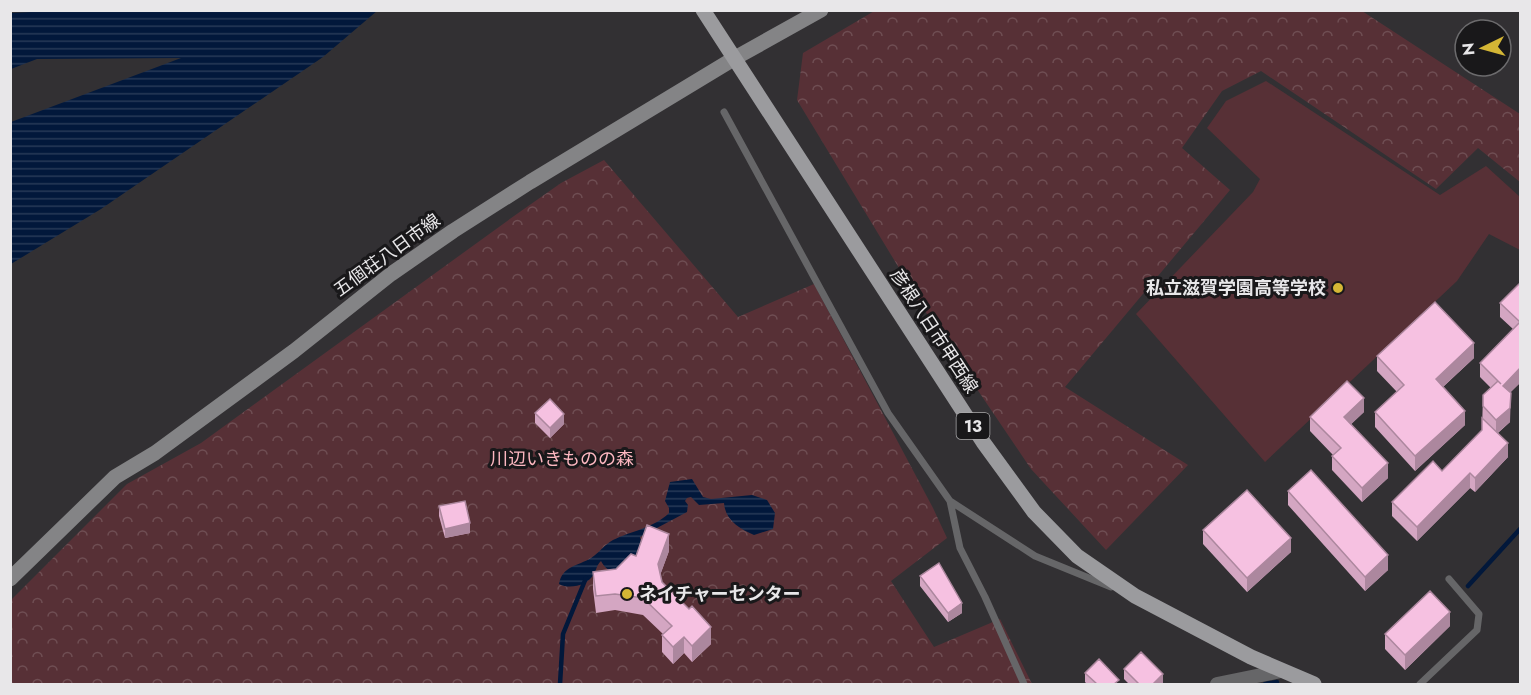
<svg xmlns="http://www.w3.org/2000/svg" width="1531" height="695" viewBox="0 0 1531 695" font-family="Jost,'Noto Sans JP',sans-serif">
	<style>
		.forest { fill: url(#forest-crowns) }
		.pitch { fill: #573036 }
		.water { fill: url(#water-rules) }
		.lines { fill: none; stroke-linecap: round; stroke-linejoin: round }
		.stream { stroke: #02183b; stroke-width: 4.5 }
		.service { stroke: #666668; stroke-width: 7 }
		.minor { stroke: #666668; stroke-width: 14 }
		.secondary { stroke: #848486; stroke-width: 15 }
		.primary { stroke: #9b9b9e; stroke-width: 15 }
		.wall { fill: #d4a6c2 }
		.shaded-wall { fill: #ac879e }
		.building { fill: #f6c1e1; stroke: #ac879e; stroke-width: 1.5 }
		.poi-dot { fill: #d4b635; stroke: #19181a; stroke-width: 2 }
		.labels { text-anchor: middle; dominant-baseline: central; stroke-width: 6; stroke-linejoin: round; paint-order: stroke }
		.shield { fill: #19181a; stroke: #aaa9ab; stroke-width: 1.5 }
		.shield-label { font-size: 16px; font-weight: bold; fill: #e8e7e9 }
		.street-label { font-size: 18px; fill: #e8e7e9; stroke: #19181a }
		.poi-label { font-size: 18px; font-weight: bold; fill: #e8e7e9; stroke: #19181a; text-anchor: end }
		.park-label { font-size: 18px; fill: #fdb7c0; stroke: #19181a }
	</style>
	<defs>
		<pattern id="forest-crowns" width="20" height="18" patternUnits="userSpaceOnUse" patternTransform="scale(1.5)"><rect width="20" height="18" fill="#573036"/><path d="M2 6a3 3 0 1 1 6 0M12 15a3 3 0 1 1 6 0" fill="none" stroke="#6f4e53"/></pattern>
		<pattern id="water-rules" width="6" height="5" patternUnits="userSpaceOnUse" patternTransform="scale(1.5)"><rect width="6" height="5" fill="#02183b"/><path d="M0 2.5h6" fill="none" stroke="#273a57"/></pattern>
	</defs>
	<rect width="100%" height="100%" fill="#323033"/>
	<path class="forest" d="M 876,10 L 1362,11 L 1520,114 L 1520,182 L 1478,148 L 1436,189 L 1261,71 L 1222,91 L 1182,148 L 1230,190 L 1065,387 L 1188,465 L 1106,550 L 1031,469 L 933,324 L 797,100 L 803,53 Z
		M 604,160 L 738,317 L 814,284 L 933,508 L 947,538 L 891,581 L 934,647 L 1000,619 L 1032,684 L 11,684 L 10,601 L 127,484 L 201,443 L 514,216 L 561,183 Z"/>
	<path class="pitch" d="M 1266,81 L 1440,195 L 1486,166 L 1520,197 L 1520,250 L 1489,234 L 1457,281 L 1265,462 L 1136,314 L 1253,192 L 1260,179 L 1207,128 L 1226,101 Z"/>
	<path class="water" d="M 51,11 L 377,10 L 377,11 L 323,57 L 101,209 L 11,264 L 11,122 L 181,58 L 37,59 L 11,69 L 11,13 Z
		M 692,479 L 703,497 L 711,499 L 752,495 L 767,500 L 775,513 L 773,529 L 754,535 C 740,529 725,520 724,503 L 699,505 L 691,497 L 687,498 L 685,501 L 688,505 L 687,512 L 640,537 C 647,558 614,587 601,561 C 596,566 597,569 594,574 C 588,585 570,590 559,584 C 562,566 578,566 591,558 C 599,553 604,545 613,540 C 631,531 654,528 669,513 L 669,508 L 665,501 L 670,482 Z"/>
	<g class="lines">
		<path class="stream" d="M 1468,586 L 1520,529
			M 560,684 L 563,634 L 586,578
			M 1265,684 L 1277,682"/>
		<path class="service" d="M 724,112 L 888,413 L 950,501 L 960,548 L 985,597 L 1024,684
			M 950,501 L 1035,556 L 1111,587
			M 1420,684 L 1477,630 L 1479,614 L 1449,579"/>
		<path class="minor" d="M 1217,684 L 1281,671"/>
		<path class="secondary" d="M 10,579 L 115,477 L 155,453 L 294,351 L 391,274 L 453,231 L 530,182 L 735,58 L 821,10"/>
		<path class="primary" d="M 703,10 L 983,442 L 1034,512 L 1077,556 L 1135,596 L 1251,657 L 1314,684"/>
	</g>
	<path class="wall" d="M 1521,282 L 1521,382 L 1510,392 L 1510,422 L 1498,433 L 1508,457 L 1475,492 L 1470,488 L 1417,541 L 1392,516 L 1392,502 L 1442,471 L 1482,430 L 1483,395 L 1491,388 L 1480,377 L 1480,363 L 1513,329 L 1500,317 L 1500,303 Z
		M 1377,356 L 1474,358 L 1443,387 L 1465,425 L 1415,471 L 1375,427 L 1375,412 L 1397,392 L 1377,371 Z
		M 1364,412 L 1351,424 L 1388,478 L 1362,502 L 1332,470 L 1332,456 L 1333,455 L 1310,431 L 1310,417 Z
		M 535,413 L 564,424 L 550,438 L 535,423 Z
		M 1288,491 L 1388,570 L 1365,591 L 1288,505 Z
		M 439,506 L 470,533 L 445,538 L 439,516 Z
		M 1203,530 L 1291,552 L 1247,592 L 1203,544 Z
		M 669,551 L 660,575 L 662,582 L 711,644 L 692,662 L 684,653 L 673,664 L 662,652 L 662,635 L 663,634 L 643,615 L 615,610 L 596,613 L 593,589 L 593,572 L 616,569 Z
		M 920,576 L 962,613 L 948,622 L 920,586 Z
		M 1450,626 L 1405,670 L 1385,649 L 1385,634 Z
		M 1124,669 L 1163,684 L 1129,684 L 1124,679 Z
		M 1085,673 L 1119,684 L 1087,684 L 1085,682 Z"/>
	<path class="shaded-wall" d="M 1474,343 L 1474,358 L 1436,393 L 1436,379 Z
		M 1521,367 L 1521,382 L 1503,400 L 1503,386 Z
		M 1511,393 L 1510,422 L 1496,434 L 1496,420 Z
		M 1364,398 L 1364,412 L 1344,431 L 1344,417 Z
		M 1465,411 L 1465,425 L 1415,471 L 1415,456 Z
		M 564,414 L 564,424 L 550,438 L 550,428 Z
		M 1508,443 L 1508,457 L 1475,492 L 1475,478 Z
		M 1388,463 L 1388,478 L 1362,502 L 1362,488 Z
		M 1470,473 L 1470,488 L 1417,541 L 1417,527 Z
		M 470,523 L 470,533 L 445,538 L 445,529 Z
		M 669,534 L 669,551 L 658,581 L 658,564 Z
		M 1291,538 L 1291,552 L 1247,592 L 1247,578 Z
		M 1388,555 L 1388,570 L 1365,591 L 1365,577 Z
		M 962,603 L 962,613 L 948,622 L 948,613 Z
		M 1450,612 L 1450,626 L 1405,670 L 1405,655 Z
		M 711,627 L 711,644 L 692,662 L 692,646 Z
		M 684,637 L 684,653 L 673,664 L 673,647 Z
		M 1163,674 L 1163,684 L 1153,684 Z"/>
	<path class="building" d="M 1521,282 L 1521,367 L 1503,386 L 1511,393 L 1510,408 L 1496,420 L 1483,406 L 1483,395 L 1498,381 L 1501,384 L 1480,363 L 1520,322 L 1500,303 Z
		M 1435,302 L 1474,343 L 1436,379 L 1465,411 L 1415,456 L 1375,412 L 1404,385 L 1377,356 Z
		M 1347,381 L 1364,398 L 1344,417 L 1388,463 L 1362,488 L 1332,456 L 1341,448 L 1310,417 Z
		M 550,399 L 564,414 L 550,428 L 535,413 Z
		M 1482,418 L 1508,443 L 1475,478 L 1470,473 L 1417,527 L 1392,502 L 1433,461 L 1442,471 L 1482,430 Z
		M 1311,470 L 1388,555 L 1365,577 L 1288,491 Z
		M 1247,490 L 1291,538 L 1247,578 L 1203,530 Z
		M 465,501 L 470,523 L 445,529 L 439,506 Z
		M 647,525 L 669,534 L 658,564 L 662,582 L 689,609 L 692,606 L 711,627 L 692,646 L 684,637 L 673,647 L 662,635 L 672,626 L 643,598 L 615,594 L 596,596 L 593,572 L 616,569 L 631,554 L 636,556 Z
		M 939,563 L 962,603 L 948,613 L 920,576 Z
		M 1430,591 L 1450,612 L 1405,655 L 1385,634 Z
		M 1141,652 L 1163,674 L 1153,684 L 1139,684 L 1124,669 Z
		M 1099,659 L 1119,680 L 1114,684 L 1097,684 L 1085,673 Z"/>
	<g class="poi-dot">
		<circle cx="1338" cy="288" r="6"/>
		<circle cx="627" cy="594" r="6"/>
	</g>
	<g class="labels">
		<rect class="shield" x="956.5" y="413" width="33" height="26" rx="4.5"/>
		<g class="shield-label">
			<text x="973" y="426">13</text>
		</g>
		<g class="street-label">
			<text transform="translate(387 255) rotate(-36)">五個荘八日市線</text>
			<text transform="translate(934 331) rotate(57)">彦根八日市甲西線</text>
		</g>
		<g class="poi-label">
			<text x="1326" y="288">私立滋賀学園高等学校</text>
			<text x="639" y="594" text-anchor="start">ネイチャーセンター</text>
		</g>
		<g class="park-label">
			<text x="562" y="459">川辺いきものの森</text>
		</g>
	</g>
	<rect width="1531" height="695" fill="none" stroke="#e8e7e9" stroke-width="24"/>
	<g transform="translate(1483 48) rotate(265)"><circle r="28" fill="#19181a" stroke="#6c6b6d" stroke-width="1.5"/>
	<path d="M0-4.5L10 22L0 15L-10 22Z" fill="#d4b635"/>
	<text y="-9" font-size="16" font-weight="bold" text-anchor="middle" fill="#e8e7e9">N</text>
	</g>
</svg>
